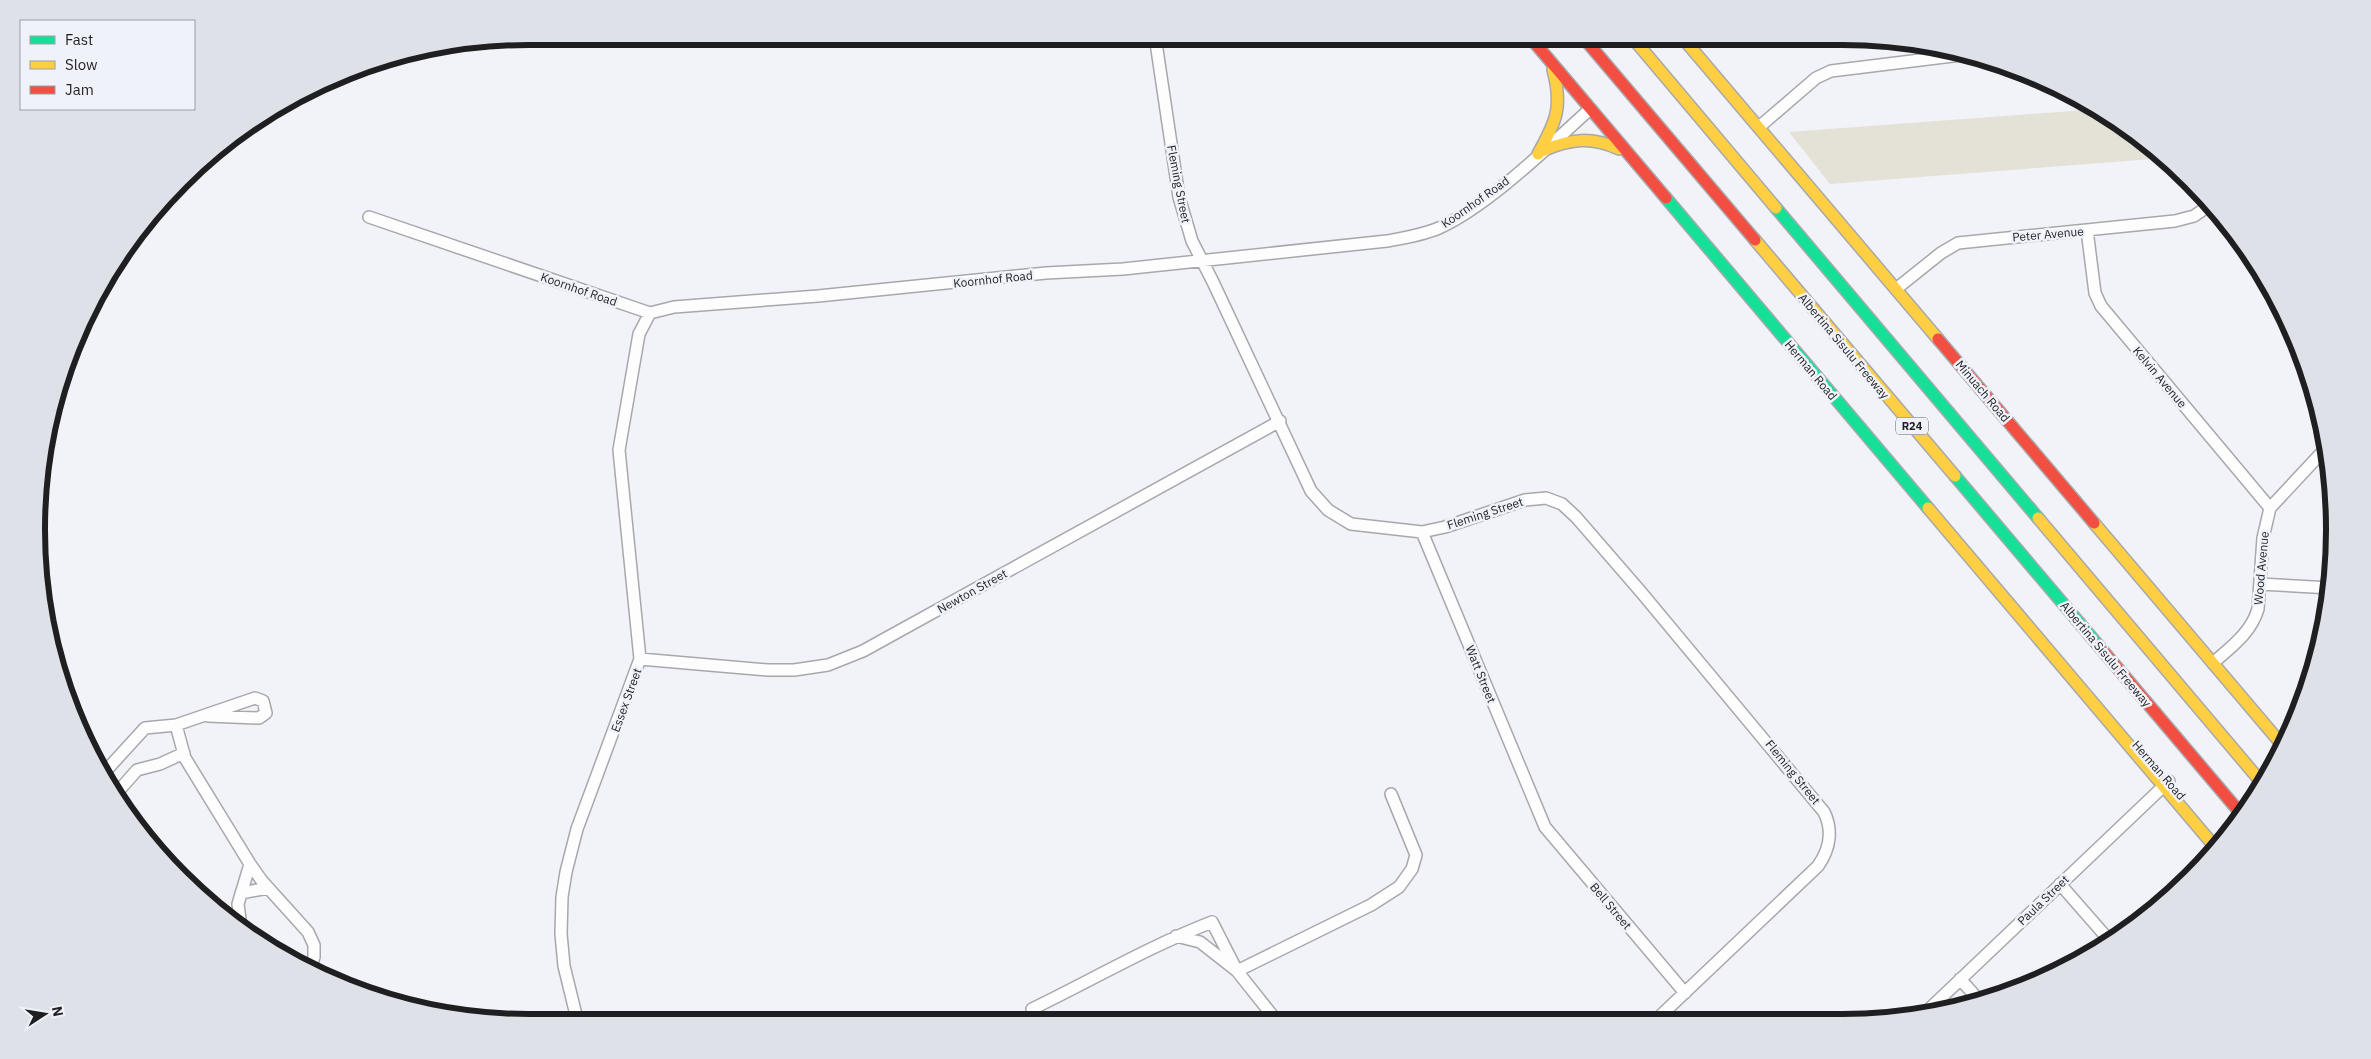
<svg xmlns="http://www.w3.org/2000/svg" width="2371" height="1059" viewBox="0 0 2371 1059" font-family="'IBM Plex Sans',sans-serif">
	<style>
		.green { fill: #e4e1d6 }
		.lines { fill: none; stroke-linecap: round; stroke-linejoin: round }
		.street-casing { stroke: #a8a8ac; stroke-width: 14 }
		.fast-casing { stroke: #a8a8ac; stroke-width: 14 }
		.slow-casing { stroke: #a8a8ac; stroke-width: 14 }
		.jam-casing { stroke: #a8a8ac; stroke-width: 14 }
		.street { stroke: #fdfdfe; stroke-width: 11 }
		.fast { stroke: #16e098; stroke-width: 11 }
		.slow { stroke: #ffcf43; stroke-width: 11 }
		.jam { stroke: #f24e42; stroke-width: 11 }
		.labels { text-anchor: middle; dominant-baseline: central; stroke-width: 5; stroke-linejoin: round; paint-order: stroke }
		.shield { fill: #f0f2fa; stroke: #5e5e63; stroke-width: 1 }
		.shield-label { font-size: 11px; font-weight: bold; fill: #1f1f22 }
		.street-label { font-size: 12px; fill: #1f1f22; stroke: #f0f2fa }
		.rim { fill: none; stroke: #1f1f22; stroke-width: 6 }
	</style>
	<rect width="100%" height="100%" fill="#f2f3f8"/>
	<path class="green" d="M 2098,109 L 2166,158 L 1830,184 L 1789,132 Z"/>
	<g class="lines">
		<defs>
			<path id="street" d="M 1155,36 L 1179,197 L 1192,241 L 1213,282 L 1311,491 L 1328,510 L 1351,524 L 1422,532 L 1445,527 L 1525,500 L 1546,498 L 1562,504 L 1576,517 L 1641,592 L 1824,812 C 1833,830 1830,849 1818,866 L 1657,1019
				M 1934,45 L 1936,58
				M 1759,127 L 1816,78 L 1831,71 L 1969,54
				M 369,217 L 650,313 L 674,307 L 818,296 L 1046,273 L 1123,269 L 1387,241 C 1404,238 1423,235 1439,228 C 1488,206 1549,146 1589,110
				M 2087,230 L 2095,293 L 2101,306 L 2270,508
				M 1896,289 L 1941,253 L 1958,243 L 2175,221 L 2194,216 L 2210,205
				M 1422,532 L 1545,827 L 1685,993
				M 2260,584 L 2331,588
				M 640,659 L 768,670 L 794,670 L 828,665 L 863,651 L 1280,421
				M 2213,663 C 2231,647 2251,633 2258,609 L 2263,538 L 2270,508 L 2326,448
				M 176,725 L 185,758 L 250,864 L 262,881 L 308,932 L 314,945 L 314,957 L 310,969
				M 102,775 L 145,728 L 176,725 L 255,698 L 263,701 L 266,713 L 259,718 L 208,716
				M 115,795 L 137,770 L 160,764 L 184,753
				M 2060,884 L 2109,940
				M 241,893 L 268,888
				M 241,927 L 238,904 L 250,864
				M 1176,936 L 1200,942 L 1237,971 L 1371,905 L 1399,887 L 1412,869 L 1416,855 L 1391,794
				M 1960,979 L 1978,999
				M 1032,1009 C 1092,980 1150,946 1212,922 L 1237,971 L 1276,1020
				M 1924,1014 L 2169,781
				M 578,1023 L 564,966 L 561,934 L 562,897 L 566,872 L 577,829 L 640,659 L 619,450 L 639,334 L 650,313"/>
			<path id="fast" d="M 1666,198 L 1928,508
				M 1776,208 L 2038,518
				M 1955,476 L 2098,645"/>
			<path id="slow" d="M 1631,36 L 1776,208
				M 1681,36 L 1938,339
				M 1542,151 C 1570,139 1591,136 1619,149
				M 1538,154 C 1556,122 1563,107 1553,70
				M 1755,240 L 1955,476
				M 1928,508 L 2215,847
				M 2038,518 L 2262,783
				M 2094,523 L 2284,747"/>
			<path id="jam" d="M 1529,36 L 1666,198
				M 1582,36 L 1755,240
				M 1938,339 L 2094,523
				M 2098,645 L 2242,815"/>
		</defs>
		<use href="#street" class="street-casing"/>
		<use href="#fast" class="fast-casing"/>
		<use href="#slow" class="slow-casing"/>
		<use href="#jam" class="jam-casing"/>
		<use href="#street" class="street"/>
		<use href="#fast" class="fast"/>
		<use href="#slow" class="slow"/>
		<use href="#jam" class="jam"/>
	</g>
	<g class="labels">
		<rect class="shield" x="1896" y="417.5" width="32" height="17" rx="4"/>
		<g class="shield-label">
			<text x="1912" y="426">R24</text>
		</g>
		<g class="street-label">
			<text transform="translate(1179 184) rotate(79)">Fleming Street</text>
			<text transform="translate(1475 202) rotate(-35)">Koornhof Road</text>
			<text transform="translate(2048 234) rotate(-5)">Peter Avenue</text>
			<text transform="translate(993 279) rotate(-6)">Koornhof Road</text>
			<text transform="translate(579 289) rotate(19)">Koornhof Road</text>
			<text transform="translate(1844 346) rotate(50)">Albertina Sisulu Freeway</text>
			<text transform="translate(1811 370) rotate(50)">Herman Road</text>
			<text transform="translate(2160 377) rotate(50)">Kelvin Avenue</text>
			<text transform="translate(1983 391) rotate(50)">Minuach Road</text>
			<text transform="translate(1485 513) rotate(-18)">Fleming Street</text>
			<text transform="translate(2261 568) rotate(-85)">Wood Avenue</text>
			<text transform="translate(972 591) rotate(-29)">Newton Street</text>
			<text transform="translate(2106 654) rotate(50)">Albertina Sisulu Freeway</text>
			<text transform="translate(1481 674) rotate(68)">Watt Street</text>
			<text transform="translate(626 700) rotate(-70)">Essex Street</text>
			<text transform="translate(2159 770) rotate(49)">Herman Road</text>
			<text transform="translate(1793 772) rotate(51)">Fleming Street</text>
			<text transform="translate(2043 900) rotate(-44)">Paula Street</text>
			<text transform="translate(1611 906) rotate(50)">Bell Street</text>
		</g>
	</g>
	<path d="M0 0H2371V1059H0ZM529 45H1842A484 484 0 0 1 2326 529V530A484 484 0 0 1 1842 1014H529A484 484 0 0 1 45 530V529A484 484 0 0 1 529 45Z" fill="#dfe1e9" fill-rule="evenodd"/>
	<path class="rim" d="M529 45H1842A484 484 0 0 1 2326 529V530A484 484 0 0 1 1842 1014H529A484 484 0 0 1 45 530V529A484 484 0 0 1 529 45Z"/>
	<rect x="20" y="20" width="175" height="90" fill="#f0f2fa" stroke="#9c9ea4"/>
	<rect x="30" y="36" width="25" height="8" fill="#16e098" stroke="#9c9ea4"/>
	<text x="65" y="45" font-size="15" fill="#1f1f22">Fast</text>
	<rect x="30" y="61" width="25" height="8" fill="#ffcf43" stroke="#9c9ea4"/>
	<text x="65" y="70" font-size="15" fill="#1f1f22">Slow</text>
	<rect x="30" y="86" width="25" height="8" fill="#f24e42" stroke="#9c9ea4"/>
	<text x="65" y="95" font-size="15" fill="#1f1f22">Jam</text>
	<g transform="translate(45 1014) rotate(78)" stroke="#f0f2fa" stroke-width="4" paint-order="stroke">
	<path d="M0-4L9 19L0 12L-9 19Z" fill="#1f1f22"/>
	<text y="-8" font-size="14" font-weight="bold" text-anchor="middle" fill="#1f1f22">N</text>
	</g>
</svg>
